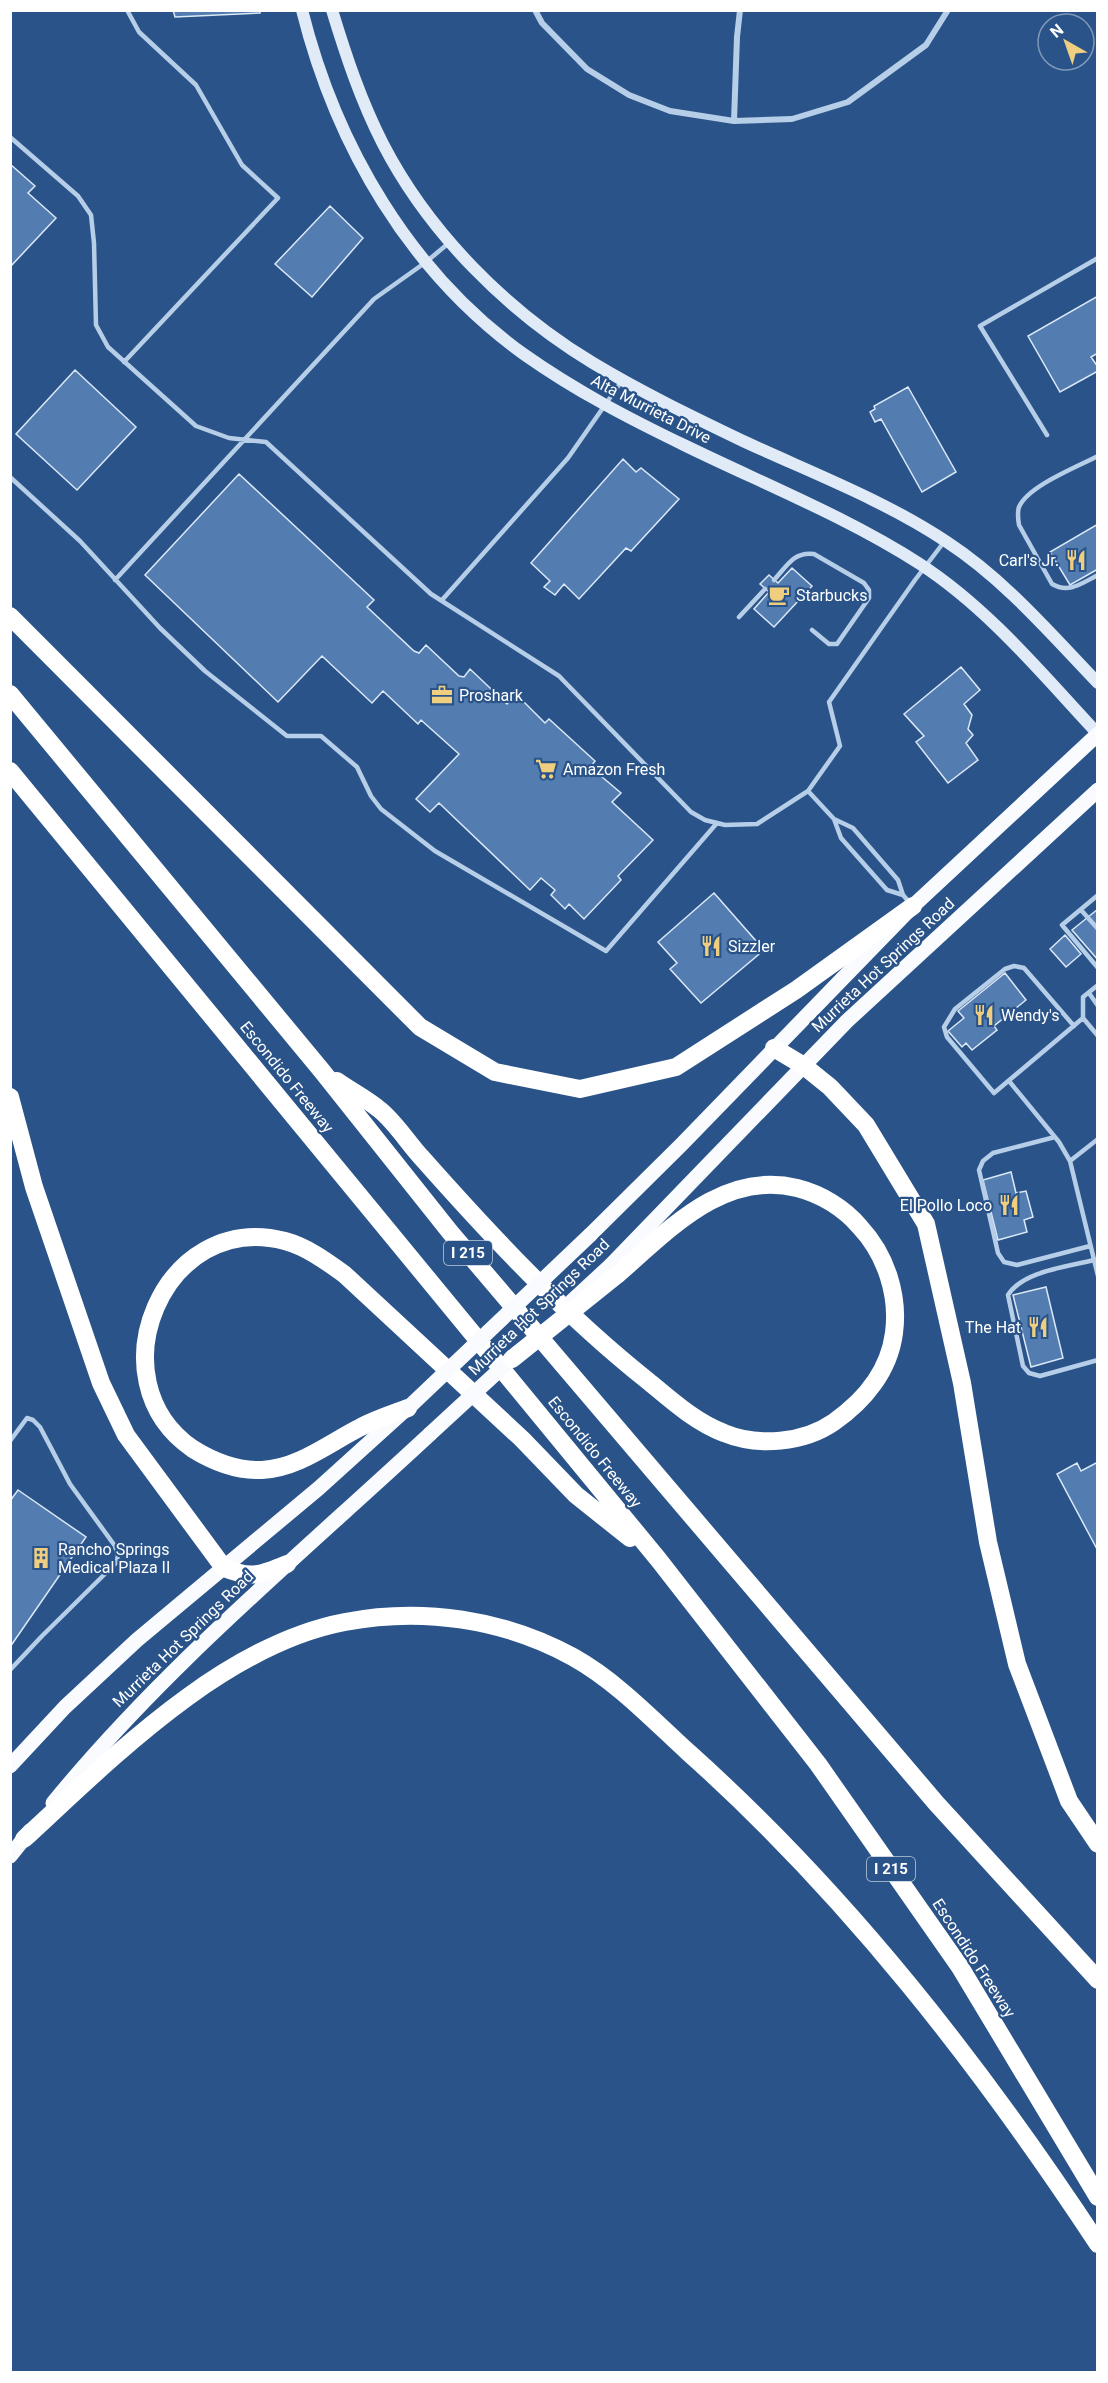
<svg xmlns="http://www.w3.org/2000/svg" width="1108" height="2383" viewBox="0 0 1108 2383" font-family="Roboto,sans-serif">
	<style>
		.building { fill: #537db0; stroke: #dbe8f7; stroke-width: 1.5 }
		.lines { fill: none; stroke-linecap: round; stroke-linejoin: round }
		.lane { stroke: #b7cee8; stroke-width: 4.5 }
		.street { stroke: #b7cee8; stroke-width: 6 }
		.secondary { stroke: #e1ebf8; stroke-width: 12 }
		.primary { stroke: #f9fbfe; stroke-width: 15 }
		.highway { stroke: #fff; stroke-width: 18 }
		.primary-bridge { stroke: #f9fbfe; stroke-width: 15 }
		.highway-bridge { stroke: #fff; stroke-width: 18 }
		.labels { text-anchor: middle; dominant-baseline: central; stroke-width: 4.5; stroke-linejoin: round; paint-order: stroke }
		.shield { fill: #2a5489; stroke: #bfccdc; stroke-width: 1.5 }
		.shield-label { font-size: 15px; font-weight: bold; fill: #fff }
		.street-label { font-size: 16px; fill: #fff; stroke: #2a5489 }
		.poi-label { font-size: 16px; fill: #fff; stroke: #2a5489; text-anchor: start }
	</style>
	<rect width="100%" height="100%" fill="#2a5489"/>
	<path class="building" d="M 173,10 L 260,10 L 260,13 L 175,17 Z
		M 10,164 L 35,186 L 28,193 L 56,218 L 10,267 Z
		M 330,206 L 363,238 L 312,297 L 275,264 Z
		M 1098,296 L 1098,353 L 1091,357 L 1098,367 L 1098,371 L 1060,392 L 1028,336 Z
		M 75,370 L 136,427 L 77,490 L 16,434 Z
		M 908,387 L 956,472 L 922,492 L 881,419 L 875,422 L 870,412 L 875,409 L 874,406 Z
		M 623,459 L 636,472 L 641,468 L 679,499 L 631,551 L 626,548 L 579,599 L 564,584 L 555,595 L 544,587 L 550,581 L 531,563 Z
		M 239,474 L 374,600 L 367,607 L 414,651 L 419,653 L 426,645 L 459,676 L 464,677 L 470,669 L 507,704 L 516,694 L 545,723 L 549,719 L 595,761 L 592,765 L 596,770 L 595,771 L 621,793 L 612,802 L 653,840 L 618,876 L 621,880 L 584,919 L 569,904 L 565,909 L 551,895 L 555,890 L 541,878 L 530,890 L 439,803 L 430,812 L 416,799 L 459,754 L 421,720 L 418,724 L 383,691 L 372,703 L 322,656 L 278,702 L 145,575 Z
		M 1098,524 L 1098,569 L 1070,585 L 1050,552 Z
		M 792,568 L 812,586 L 774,627 L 754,609 L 769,592 L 760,584 L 769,575 L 778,583 Z
		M 961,667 L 980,690 L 964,704 L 972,715 L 968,729 L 973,735 L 966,743 L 978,760 L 948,783 L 916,742 L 924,736 L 904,714 Z
		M 714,893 L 764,950 L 701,1003 L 670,969 L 677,963 L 658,942 Z
		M 1098,909 L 1098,960 L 1072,930 Z
		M 1065,935 L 1081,954 L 1066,967 L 1050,949 Z
		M 1005,973 L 1026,1000 L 994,1026 L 997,1030 L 972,1050 L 966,1043 L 962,1047 L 948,1031 L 964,1018 L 958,1011 Z
		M 1011,1172 L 1016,1193 L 1026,1191 L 1033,1217 L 1024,1220 L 1027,1232 L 998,1240 L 983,1180 Z
		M 1046,1287 L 1063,1358 L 1031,1367 L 1013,1295 Z
		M 1098,1462 L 1098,1551 L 1057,1474 L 1077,1463 L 1081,1471 Z
		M 18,1490 L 86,1537 L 10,1647 L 10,1501 Z"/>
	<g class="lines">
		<path class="lane" d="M 10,137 L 78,196 L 91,215 L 94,243 L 96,325 L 108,347 L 196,426 L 229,438 L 266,442 L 431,594 L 559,676 L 691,812 L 705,820 L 725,825 L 757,824 L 808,791 L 840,746 L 829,702 L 915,580 L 944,542
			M 124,362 L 278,198 L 242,165 L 196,85 L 139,32 L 127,10
			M 1047,435 L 980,326 L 1098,258
			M 1098,456 C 1077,467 1028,486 1019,507 C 1017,513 1018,519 1019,525 L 1052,584 C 1069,594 1082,583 1098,575
			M 10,477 L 80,541 L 160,628 L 205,671 L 287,736 L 321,736 L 357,767 L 371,796 L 381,809 L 435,851 L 606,951 L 717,823
			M 115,580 L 374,299 L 426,262 L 450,242
			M 774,580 C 787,566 794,551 814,554 L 864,583 L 869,590 L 869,598 L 837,644 L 829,644 L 812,630
			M 442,600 L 568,458 L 621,382
			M 739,617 L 765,589
			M 808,791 L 834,819 L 853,828 L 898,880 L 903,895 L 909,902
			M 834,819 L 841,838 L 887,890 L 903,895
			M 1098,895 L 1062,925 L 1098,968
			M 1081,910 L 1098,929
			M 1098,985 L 1083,997 L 1083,1018 L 1098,1036
			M 1089,993 L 1098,1006
			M 1074,1026 L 1024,968 L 1014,966 L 1005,969 L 955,1009 L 944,1027 L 947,1037 L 994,1093 L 1083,1018
			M 1009,1081 L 1059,1142 L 1070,1161
			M 1055,1137 L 993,1153 L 983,1161 L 979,1170 L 998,1253 L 1004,1262 L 1017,1265 L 1090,1246
			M 1098,1139 L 1070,1161 L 1098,1276
			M 1094,1260 C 1067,1267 1023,1271 1008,1295 L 1023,1366 L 1029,1373 L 1040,1376 L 1098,1360
			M 10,1441 L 27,1418 L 33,1420 L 40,1427 L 70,1484 L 115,1546 L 118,1556 L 116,1563 L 42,1636 L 10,1670"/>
		<path class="street" d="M 535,10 L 542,23 L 587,69 L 629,95 L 670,111 L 734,121 L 792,119 L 848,102 L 926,45 L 948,10
			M 734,121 L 737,37 L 740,10"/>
		<path class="secondary" d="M 302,10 C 336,146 410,273 525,355 C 576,391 630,419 686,446 C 764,484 847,517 920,564 C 989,609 1042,674 1098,734
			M 332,10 C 346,56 361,101 383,144 C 429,233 507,311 593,363 C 641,392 693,417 743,441 C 812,473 884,500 947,542 C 1005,580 1050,633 1098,683"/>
		<path class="primary" d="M 590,1235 L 681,1145 L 913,906 L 1098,734
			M 611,1265 L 847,1021 L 1098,790
			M 10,1766 L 65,1707 L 137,1640 L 319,1488 L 403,1412
			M 53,1803 C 165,1666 301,1554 430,1434
			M 10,1856 L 30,1831"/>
		<path class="highway" d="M 10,616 L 420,1027 L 495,1072 L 580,1089 L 676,1067 L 796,990 L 913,906
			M 10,694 L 322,1071 L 450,1232 L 936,1803 L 1098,1980
			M 10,771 L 658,1559 L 818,1764 L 960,1967 L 1098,2197
			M 774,1048 L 804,1066 L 830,1087 L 866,1125 L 926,1224 L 962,1383 L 988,1542 L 1017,1664 L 1069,1801 L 1098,1844
			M 337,1081 C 351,1091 367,1099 380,1110 C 396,1123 408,1143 422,1158 C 492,1237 565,1315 648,1381 C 671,1400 695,1422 724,1433 C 758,1447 804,1443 834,1422 C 864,1401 889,1371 894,1333 C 899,1295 886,1255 860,1227 C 844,1208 821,1194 797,1188 C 723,1170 669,1230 618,1274
			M 10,1097 L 34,1187 L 101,1383 L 126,1435 L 224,1568 C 251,1579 261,1575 287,1564
			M 408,1408 C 392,1414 376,1419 361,1427 C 329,1443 299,1468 262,1470 C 237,1471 214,1462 193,1449 C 92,1380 164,1209 285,1241 C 307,1247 326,1261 344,1274 L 522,1439 L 576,1495 L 630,1538
			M 24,1839 C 112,1758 223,1645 345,1622 C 422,1607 504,1619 573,1657 C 616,1681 652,1719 688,1752 C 848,1895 980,2065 1098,2244"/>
		<path class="primary-bridge" d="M 572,1301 L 611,1265
			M 408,1408 L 590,1235
			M 430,1434 L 520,1351"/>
		<path class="highway-bridge" d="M 512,1359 L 618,1274"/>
	</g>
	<defs>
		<symbol id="restaurant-bare" viewBox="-9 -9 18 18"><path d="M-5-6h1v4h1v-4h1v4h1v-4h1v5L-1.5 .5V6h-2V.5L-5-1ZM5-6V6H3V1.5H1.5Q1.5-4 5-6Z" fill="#efce7f" stroke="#2a5489" stroke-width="2.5" paint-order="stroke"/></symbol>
		<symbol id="cafe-bare" viewBox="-9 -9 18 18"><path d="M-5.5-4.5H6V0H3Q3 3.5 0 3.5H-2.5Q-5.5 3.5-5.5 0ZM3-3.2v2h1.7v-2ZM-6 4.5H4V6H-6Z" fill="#efce7f" stroke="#2a5489" stroke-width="2.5" paint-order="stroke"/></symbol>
		<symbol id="office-bare" viewBox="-9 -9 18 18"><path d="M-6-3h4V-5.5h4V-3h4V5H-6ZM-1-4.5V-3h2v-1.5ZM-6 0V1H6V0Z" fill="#efce7f" stroke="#2a5489" stroke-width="2.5" paint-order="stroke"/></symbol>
		<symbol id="supermarket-bare" viewBox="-9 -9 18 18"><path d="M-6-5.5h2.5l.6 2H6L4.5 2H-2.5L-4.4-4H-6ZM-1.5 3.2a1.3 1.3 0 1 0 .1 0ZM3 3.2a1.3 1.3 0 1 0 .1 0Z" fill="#efce7f" stroke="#2a5489" stroke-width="2.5" paint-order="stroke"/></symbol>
		<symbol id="building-bare" viewBox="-9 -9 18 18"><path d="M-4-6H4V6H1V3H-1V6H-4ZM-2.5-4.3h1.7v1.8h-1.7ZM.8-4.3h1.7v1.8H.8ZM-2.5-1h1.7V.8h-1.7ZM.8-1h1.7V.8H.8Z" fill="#efce7f" stroke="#2a5489" stroke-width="2.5" paint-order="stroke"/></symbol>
	</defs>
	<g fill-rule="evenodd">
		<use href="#restaurant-bare" x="1061" y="545" width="30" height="30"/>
		<use href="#cafe-bare" x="764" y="580" width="30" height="30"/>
		<use href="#office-bare" x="427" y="680" width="30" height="30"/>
		<use href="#supermarket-bare" x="531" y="754" width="30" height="30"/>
		<use href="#restaurant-bare" x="696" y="931" width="30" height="30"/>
		<use href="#restaurant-bare" x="969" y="1000" width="30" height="30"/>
		<use href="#restaurant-bare" x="994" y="1190" width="30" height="30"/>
		<use href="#restaurant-bare" x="1023" y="1312" width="30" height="30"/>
		<use href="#building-bare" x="26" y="1543" width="30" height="30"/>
	</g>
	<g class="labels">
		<g class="shield">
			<rect x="444" y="1241" width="48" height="24" rx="4.5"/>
			<rect x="867" y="1857" width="48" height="24" rx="4.5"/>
		</g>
		<g class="shield-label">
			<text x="468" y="1253">I 215</text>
			<text x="891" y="1869">I 215</text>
		</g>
		<g class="street-label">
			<text transform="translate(651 409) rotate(27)">Alta Murrieta Drive</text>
			<text transform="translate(883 965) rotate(-43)">Murrieta Hot Springs Road</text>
			<text transform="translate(287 1077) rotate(51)">Escondido Freeway</text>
			<text transform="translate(539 1307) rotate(-44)">Murrieta Hot Springs Road</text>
			<text transform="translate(595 1452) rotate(51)">Escondido Freeway</text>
			<text transform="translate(183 1639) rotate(-44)">Murrieta Hot Springs Road</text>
			<text transform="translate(974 1958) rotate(57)">Escondido Freeway</text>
		</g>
		<g class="poi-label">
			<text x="1059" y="560" text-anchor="end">Carl's Jr.</text>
			<text x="796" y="595">Starbucks</text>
			<text x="459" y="695">Proshark</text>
			<text x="563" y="769">Amazon Fresh</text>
			<text x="728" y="946">Sizzler</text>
			<text x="1001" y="1015">Wendy's</text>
			<text x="992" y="1205" text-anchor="end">El Pollo Loco</text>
			<text x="1021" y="1327" text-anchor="end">The Hat</text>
			<text x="58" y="1549">Rancho Springs<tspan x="58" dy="18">Medical Plaza II</tspan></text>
		</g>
	</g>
	<rect width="1108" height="2383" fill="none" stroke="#ffffff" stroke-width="24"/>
	<g transform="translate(1066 42) rotate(320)"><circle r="28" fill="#2a5489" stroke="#7f98b8" stroke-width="1.5"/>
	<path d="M0-4.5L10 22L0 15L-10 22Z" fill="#efce7f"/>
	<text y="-9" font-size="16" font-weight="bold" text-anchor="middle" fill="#ffffff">N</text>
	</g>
</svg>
